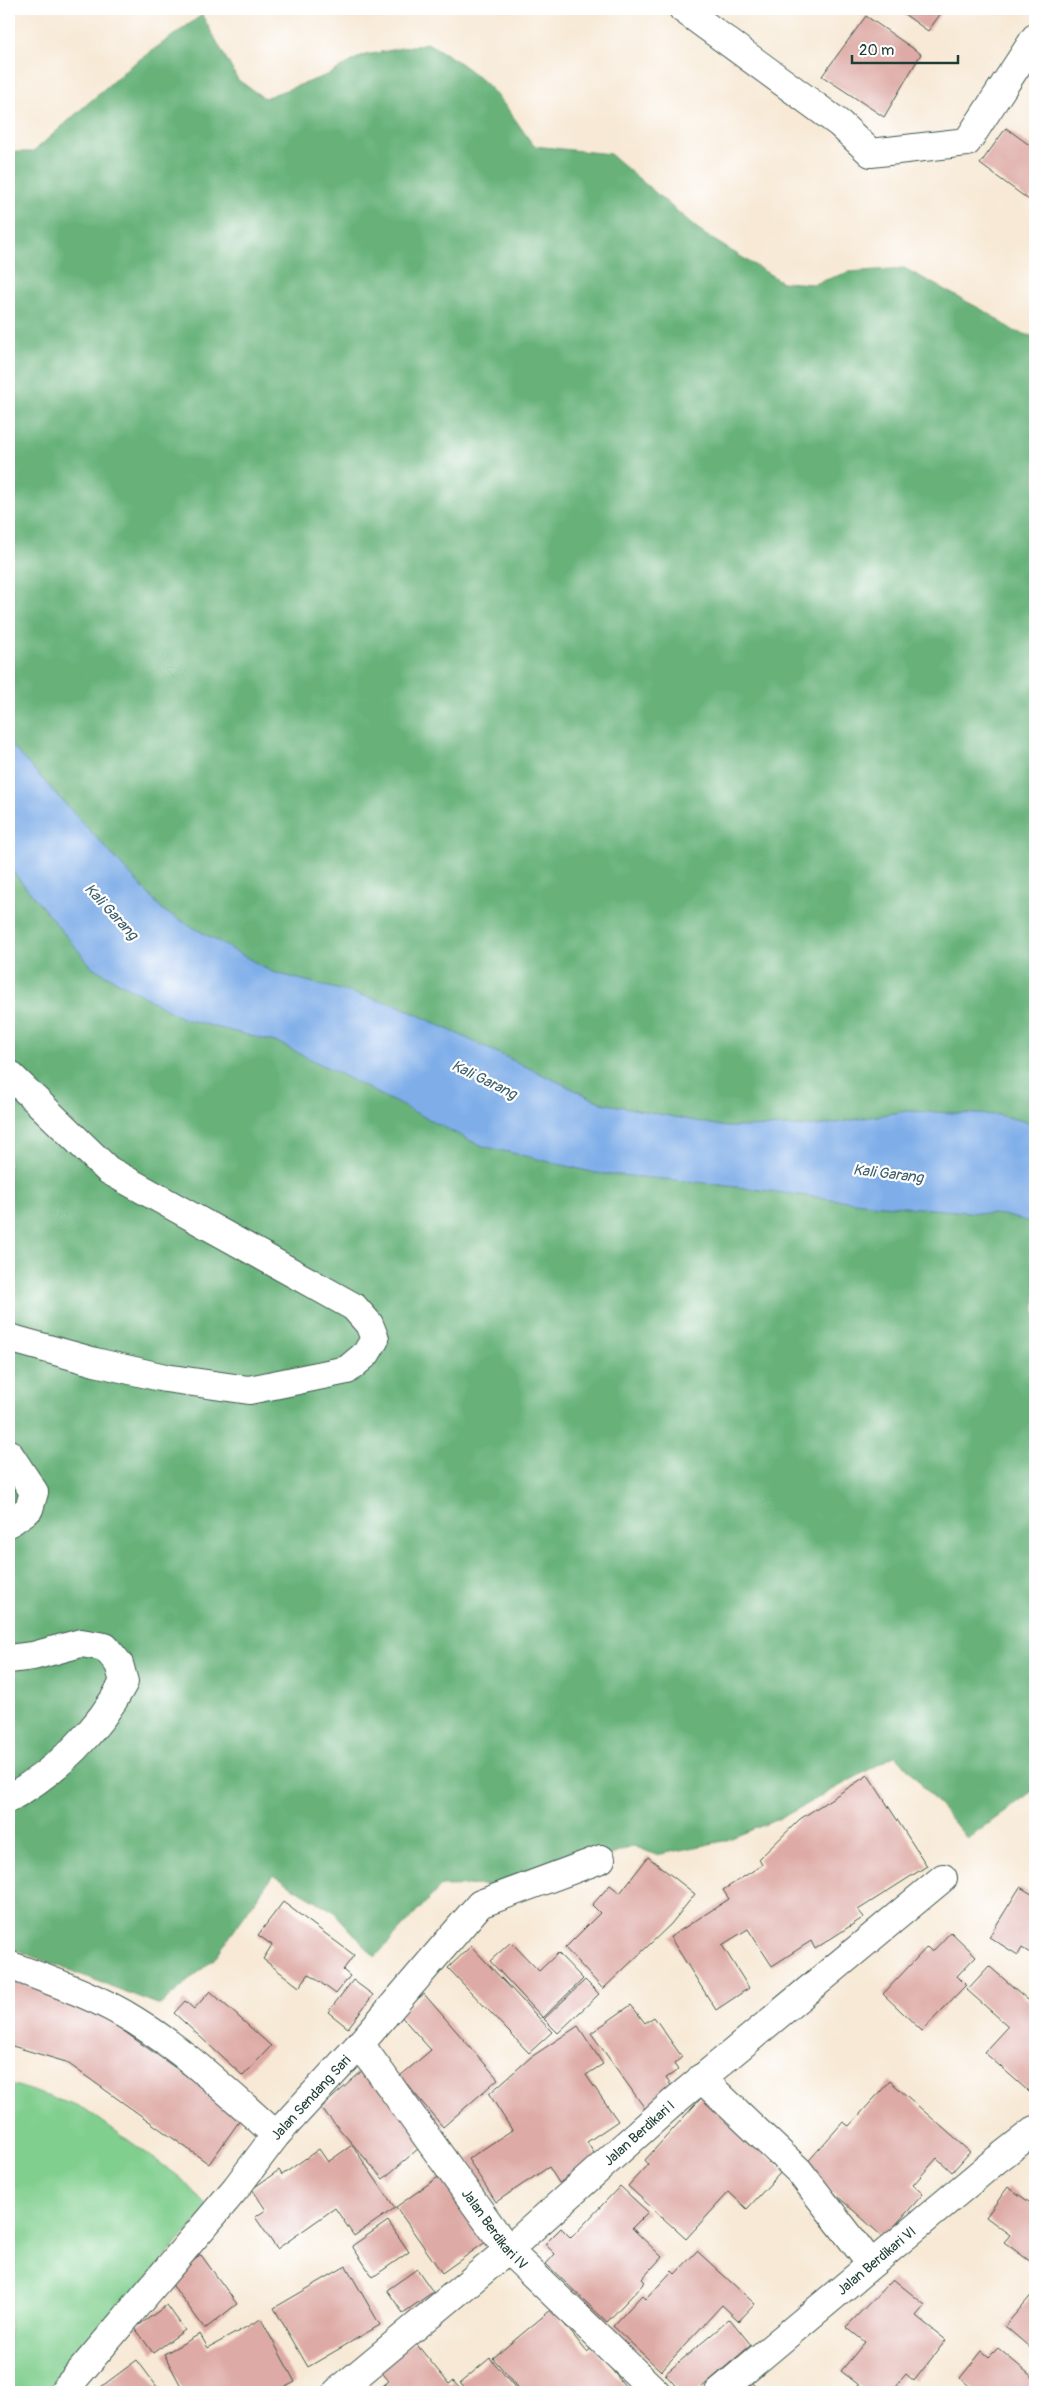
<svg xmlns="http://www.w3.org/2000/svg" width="1044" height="2401" viewBox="0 0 1044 2401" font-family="Pangolin,sans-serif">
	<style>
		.green { fill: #81cf8f; stroke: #508662 }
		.forest { fill: #68b27a; stroke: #447857 }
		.water { fill: #7eade8; stroke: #4e758e }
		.building { fill: #deaaa5 }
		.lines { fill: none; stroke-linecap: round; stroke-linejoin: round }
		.minor-casing { stroke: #3f574c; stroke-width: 30 }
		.minor { stroke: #fff; stroke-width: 28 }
		.labels { text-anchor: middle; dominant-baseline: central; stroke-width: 4.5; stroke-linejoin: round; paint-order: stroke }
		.street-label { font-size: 14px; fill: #1f3d34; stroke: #fff }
		.water-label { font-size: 15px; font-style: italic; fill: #3c5f6a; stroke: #fff }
	</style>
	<rect width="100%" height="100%" fill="#fff"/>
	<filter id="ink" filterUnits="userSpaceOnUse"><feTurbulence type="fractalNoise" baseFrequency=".02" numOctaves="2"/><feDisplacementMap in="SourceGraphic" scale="10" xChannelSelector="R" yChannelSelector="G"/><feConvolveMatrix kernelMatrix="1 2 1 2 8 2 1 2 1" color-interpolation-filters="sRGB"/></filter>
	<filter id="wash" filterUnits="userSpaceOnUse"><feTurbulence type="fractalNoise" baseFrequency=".0096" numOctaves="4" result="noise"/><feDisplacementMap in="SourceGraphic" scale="20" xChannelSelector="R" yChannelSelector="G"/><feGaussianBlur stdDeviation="1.12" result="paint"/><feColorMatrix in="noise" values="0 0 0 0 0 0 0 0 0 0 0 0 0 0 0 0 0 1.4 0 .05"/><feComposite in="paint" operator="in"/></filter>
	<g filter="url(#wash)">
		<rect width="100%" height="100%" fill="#f7e9d5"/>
		<path class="green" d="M 9,2083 L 85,2109 L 181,2178 L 208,2208 L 48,2392 L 9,2392 Z"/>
		<path class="forest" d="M 202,15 L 238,80 L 264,98 L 330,74 L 361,56 L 427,43 C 456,59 482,76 502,102 C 514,116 523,132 534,146 L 610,154 L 704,234 L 782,282 L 814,284 L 849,272 L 904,268 L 988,313 L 1014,331 L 1035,337 L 1035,1124 L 998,1115 L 906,1111 L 818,1126 L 726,1127 L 602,1103 L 397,1005 L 272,972 L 164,911 L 9,743 L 9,152 L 33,152 L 129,67 Z
			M 9,867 L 92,967 L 184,1019 L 279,1043 L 479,1145 L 596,1173 L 697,1182 L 871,1204 L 1003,1215 L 1035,1223 L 1035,1789 L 968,1839 L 896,1755 L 781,1818 L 724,1841 L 656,1855 L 634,1846 L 537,1884 L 441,1886 L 375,1957 L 333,1911 L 273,1875 L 214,1959 L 160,2005 L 9,1947 Z"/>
		<path class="water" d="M 9,743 L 164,911 L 272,972 L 397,1005 L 602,1103 L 726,1127 L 818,1126 L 906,1111 L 998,1115 L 1035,1124 L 1035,1223 L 1003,1215 L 871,1204 L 697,1182 L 596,1173 L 479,1145 L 279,1043 L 184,1019 L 92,967 L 9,867 Z"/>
		<g id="blocks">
			<path class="building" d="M 897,9 L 944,9 L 928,31 Z
				M 866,16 L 921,54 L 884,117 L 822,76 Z
				M 1006,128 L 1035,149 L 1035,190 L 1029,200 L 980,164 Z
				M 868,1775 L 927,1866 L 858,1910 L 864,1917 L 815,1949 L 811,1941 L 772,1966 L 748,1929 L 722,1945 L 749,1988 L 716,2010 L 670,1937 L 729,1899 L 723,1890 L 762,1865 L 759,1859 L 800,1819 Z
				M 648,1857 L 695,1894 L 671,1924 L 603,1989 L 565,1948 L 600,1913 L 592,1905 L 610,1885 L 620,1893 Z
				M 1020,1887 L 1035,1896 L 1035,1956 L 1022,1948 L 1018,1955 L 989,1937 Z
				M 283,1902 L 354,1955 L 343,1970 L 350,1976 L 336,1994 L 309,1974 L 299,1987 L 263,1959 L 272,1945 L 258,1935 Z
				M 951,1932 L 976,1956 L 957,1976 L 966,1985 L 922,2031 L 883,1994 L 927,1947 L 932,1952 Z
				M 511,1942 L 539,1971 L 558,1953 L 583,1979 L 543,2018 L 490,1961 Z
				M 471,1946 L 552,2032 L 529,2053 L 448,1968 Z
				M 989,1966 L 1035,2006 L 1035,2097 L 984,2052 L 1008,2026 L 967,1990 Z
				M 9,1979 L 94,2010 L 243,2116 L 209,2164 L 66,2062 L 9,2045 Z
				M 353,1980 L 373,1995 L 348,2028 L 328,2012 Z
				M 585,1980 L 599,1994 L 558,2033 L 544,2019 Z
				M 210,1991 L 271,2046 L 243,2076 L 174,2013 L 185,2001 L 194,2009 Z
				M 424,1994 L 498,2079 L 443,2127 L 400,2076 L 431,2050 L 399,2014 Z
				M 631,2005 L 645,2023 L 654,2017 L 682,2057 L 674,2064 L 678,2070 L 666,2078 L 674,2090 L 646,2110 L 591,2033 Z
				M 578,2026 L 603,2064 L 586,2075 L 618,2121 L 587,2142 L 597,2158 L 559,2183 L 549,2167 L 496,2202 L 468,2159 L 512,2130 L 489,2094 L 531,2057 Z
				M 363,2070 L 426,2142 L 383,2179 L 321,2108 Z
				M 890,2081 L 970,2152 L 952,2172 L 937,2158 L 913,2185 L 923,2194 L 884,2238 L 804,2166 L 843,2122 L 849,2126 Z
				M 703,2096 L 783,2170 L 747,2209 L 729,2192 L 686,2239 L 628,2186 L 648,2164 L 645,2160 Z
				M 352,2145 L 395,2208 L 354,2236 L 335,2208 L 277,2249 L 255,2217 L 266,2210 L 252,2189 L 279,2170 L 282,2175 L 319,2149 L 328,2162 Z
				M 441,2175 L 487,2241 L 442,2273 L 396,2207 Z
				M 620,2186 L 648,2212 L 632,2228 L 662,2257 L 642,2279 L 645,2282 L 607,2322 L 546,2264 L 555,2254 L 545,2244 L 561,2228 L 571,2238 Z
				M 1008,2187 L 1032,2204 L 1035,2200 L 1035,2265 L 1004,2242 L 1010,2235 L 986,2217 Z
				M 388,2221 L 409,2252 L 373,2277 L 352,2246 Z
				M 697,2251 L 755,2304 L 739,2321 L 722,2305 L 661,2371 L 613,2326 L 642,2295 L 646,2299 L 672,2271 L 675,2274 Z
				M 201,2255 L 237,2304 L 205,2329 L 168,2279 Z
				M 346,2266 L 380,2325 L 308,2367 L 274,2308 Z
				M 417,2269 L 433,2292 L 403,2313 L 387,2290 Z
				M 893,2279 L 925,2305 L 916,2316 L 946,2340 L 914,2381 L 906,2374 L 891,2392 L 868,2392 L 841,2371 L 865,2342 L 846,2327 Z
				M 1035,2291 L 1035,2352 L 1005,2326 Z
				M 167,2305 L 185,2330 L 153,2353 L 135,2328 Z
				M 552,2309 L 587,2352 L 593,2347 L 630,2392 L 521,2392 L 493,2358 Z
				M 261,2319 L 295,2382 L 276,2392 L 184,2392 L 164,2354 L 200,2334 L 208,2348 Z
				M 730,2319 L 751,2345 L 696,2392 L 681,2392 L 665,2374 Z
				M 414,2341 L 449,2384 L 453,2381 L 463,2392 L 375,2392 L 389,2381 L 379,2369 Z
				M 998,2348 L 1035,2379 L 1035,2392 L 976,2392 L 960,2378 L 982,2351 L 989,2357 Z
				M 490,2358 L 519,2392 L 468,2392 L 460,2383 Z
				M 137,2360 L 161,2392 L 94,2392 Z
				M 750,2379 L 760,2392 L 732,2392 Z"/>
		</g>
	</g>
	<g filter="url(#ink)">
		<use href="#blocks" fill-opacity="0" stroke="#3f574c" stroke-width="1"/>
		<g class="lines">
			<defs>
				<g id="minor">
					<path d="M 683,9 L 840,124 L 871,153 L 967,142 L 1035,38"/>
					<path d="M 9,1074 L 108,1170 L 354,1307 L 369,1324 L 375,1339 L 366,1354 L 347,1370 L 249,1390 L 165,1378 L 95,1362 L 9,1338"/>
					<path d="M 9,1454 L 34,1492 L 29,1509 L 9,1523"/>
					<path d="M 9,1659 L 33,1656 L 81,1643 L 105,1647 L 119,1664 L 124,1682 C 99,1730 56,1772 9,1798"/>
					<path d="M 9,1965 C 51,1981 96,1996 134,2020 C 186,2052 231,2095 276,2135"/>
					<path id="s1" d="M 360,2044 L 508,2250 L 656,2392"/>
					<path d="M 701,2078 L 799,2171 L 871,2264"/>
					<path id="s2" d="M 63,2392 L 236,2188 L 276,2135 L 360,2044 L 480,1904 L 601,1859"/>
					<path id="s3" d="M 337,2392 L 508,2250 L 677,2099 L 943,1878"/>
					<path id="s4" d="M 719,2392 L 995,2161 L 1035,2130"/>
				</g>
			</defs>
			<use href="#minor" class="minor-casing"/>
			<use href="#minor" class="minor"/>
		</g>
	</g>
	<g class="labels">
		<g class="street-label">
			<text stroke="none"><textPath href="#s2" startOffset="385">Jalan Sendang Sari</textPath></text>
			<text stroke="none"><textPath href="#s3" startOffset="398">Jalan Berdikari I</textPath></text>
			<text stroke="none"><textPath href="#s1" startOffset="229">Jalan Berdikari IV</textPath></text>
			<text stroke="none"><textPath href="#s4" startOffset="205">Jalan Berdikari VI</textPath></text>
		</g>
		<g class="water-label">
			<text transform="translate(111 912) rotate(47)">Kali Garang</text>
			<text transform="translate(484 1080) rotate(26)">Kali Garang</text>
			<text transform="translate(888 1174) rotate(7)">Kali Garang</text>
		</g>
	</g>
	<rect width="1044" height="2401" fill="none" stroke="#fff" stroke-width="30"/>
	<path d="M852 55v8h106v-8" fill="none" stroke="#1f3d34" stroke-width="2.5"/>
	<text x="859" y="55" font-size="15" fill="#1f3d34" stroke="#ffffff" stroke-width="4" paint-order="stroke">20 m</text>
</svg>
